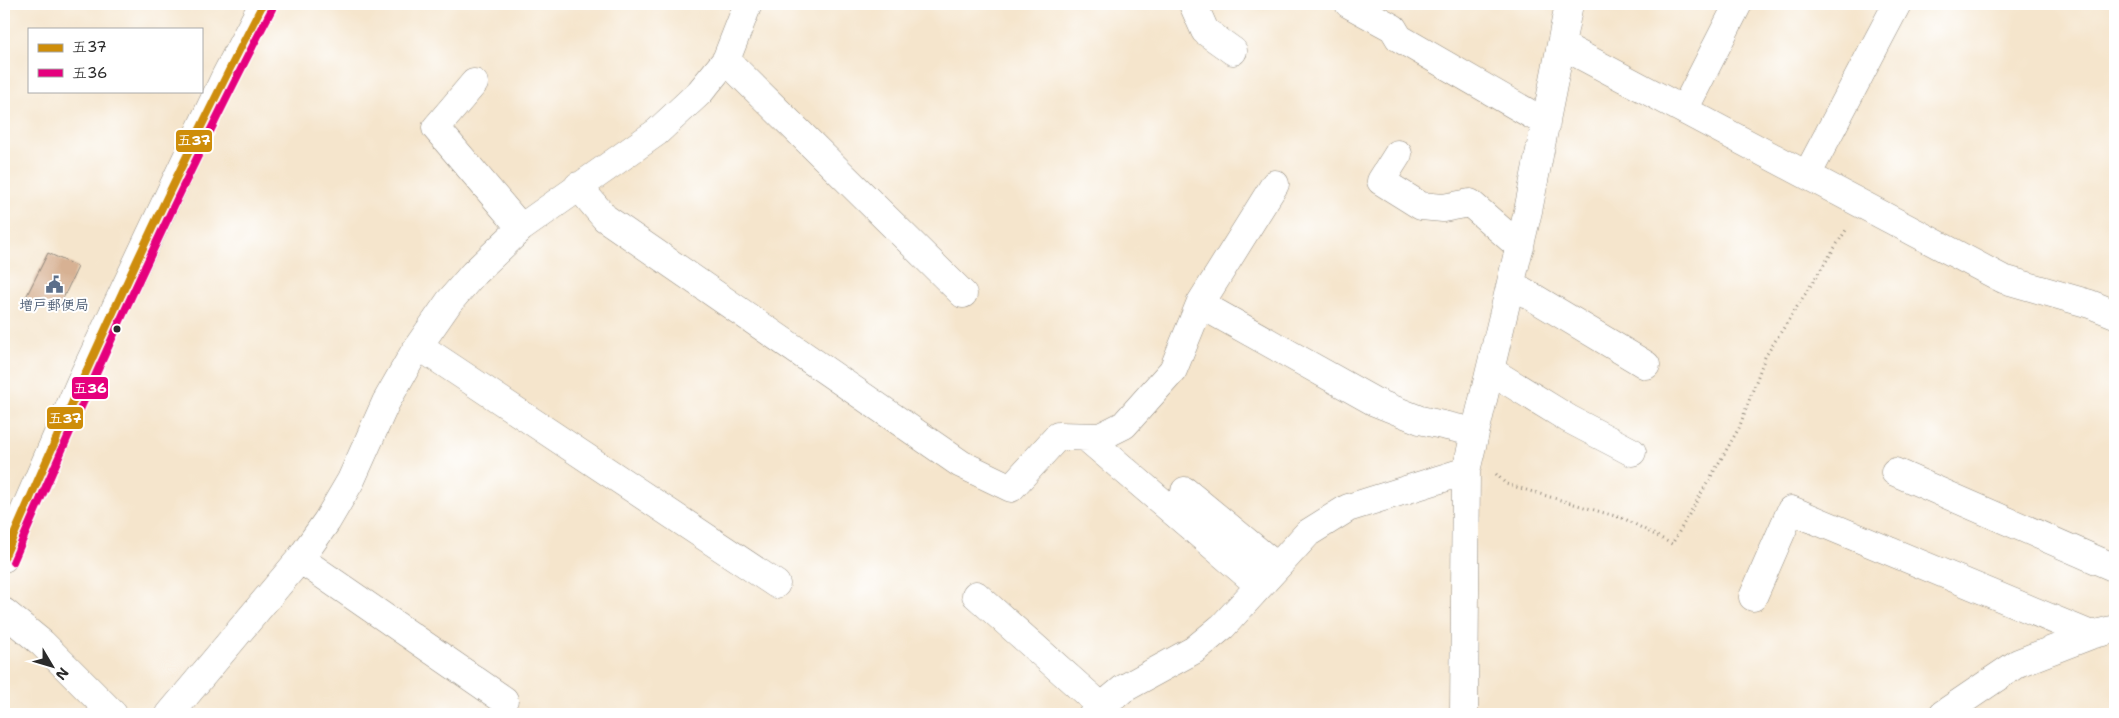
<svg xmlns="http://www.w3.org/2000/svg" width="2119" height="718" viewBox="0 0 2119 718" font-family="'Shantell Sans','Klee One',sans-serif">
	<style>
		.building { fill: #d7b193 }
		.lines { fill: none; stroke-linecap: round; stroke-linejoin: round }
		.minor-casing { stroke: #90887c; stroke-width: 29 }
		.major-casing { stroke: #90887c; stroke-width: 29 }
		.path { stroke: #90887c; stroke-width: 3; stroke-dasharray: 1 4; stroke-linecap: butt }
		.minor { stroke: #fff; stroke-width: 28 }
		.major { stroke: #fff; stroke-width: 28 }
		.bus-1-casing { stroke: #fff; stroke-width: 11 }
		.bus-2-casing { stroke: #fff; stroke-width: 11 }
		.bus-1 { stroke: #ce8d09; stroke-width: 8 }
		.bus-2 { stroke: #e5007d; stroke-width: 8 }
		.bus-dot { fill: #2b2b2b; stroke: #fff; stroke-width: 2 }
		.labels { text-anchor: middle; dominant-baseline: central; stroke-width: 4; stroke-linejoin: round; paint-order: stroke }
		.service-label { font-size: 14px; font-weight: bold; fill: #4e5e75; stroke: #fff }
		.line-badge { stroke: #fff; stroke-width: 2 }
		.badge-label { font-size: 14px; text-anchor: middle; font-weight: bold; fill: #fff }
	</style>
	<rect width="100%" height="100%" fill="#fff"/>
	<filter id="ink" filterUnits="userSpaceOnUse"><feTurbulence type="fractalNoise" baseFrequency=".02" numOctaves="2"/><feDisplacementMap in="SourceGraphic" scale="10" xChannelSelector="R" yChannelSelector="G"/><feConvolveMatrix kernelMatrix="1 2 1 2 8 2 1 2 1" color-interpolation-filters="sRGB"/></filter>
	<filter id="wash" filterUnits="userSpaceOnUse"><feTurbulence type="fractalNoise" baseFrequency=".0096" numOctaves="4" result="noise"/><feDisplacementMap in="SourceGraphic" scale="20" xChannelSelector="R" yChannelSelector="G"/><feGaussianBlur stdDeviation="1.12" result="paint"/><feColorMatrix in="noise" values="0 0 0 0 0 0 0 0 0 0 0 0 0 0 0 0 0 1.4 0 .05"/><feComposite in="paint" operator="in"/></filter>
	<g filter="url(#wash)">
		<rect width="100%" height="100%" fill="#f5e5cc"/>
		<g id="blocks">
			<path class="building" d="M 48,253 L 78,267 L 57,311 L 26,297 Z"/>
		</g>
	</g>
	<g filter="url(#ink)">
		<use href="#blocks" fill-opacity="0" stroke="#90887c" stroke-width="1"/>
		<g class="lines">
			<defs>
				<path id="minor" d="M 1193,4 L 1205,31 L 1233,51
					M 1349,4 L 1393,28 L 1399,38 L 1546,123
					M 1563,46 L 2003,279 L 2090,304 L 2115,314
					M 726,60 L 963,294
					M 474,83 L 436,128 L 521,228
					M 1684,110 L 1738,4
					M 1398,154 L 1381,181 L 1421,206 L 1443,208 L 1470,203 L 1520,247
					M 1807,175 L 1897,4
					M 578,186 L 605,218 L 961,464 L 1011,488 L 1058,436 L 1100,437 L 1124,425 L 1173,370 L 1200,304 L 1275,184
					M 1511,284 L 1646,365
					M 1200,304 L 1375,402 L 1420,420 L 1474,432
					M 419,346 L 776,584
					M 1491,371 L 1569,419 L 1632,452
					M 1086,437 L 1259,585
					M 1895,472 L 2115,568
					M 1185,491 L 1276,566
					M 300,559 L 504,700
					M 976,595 L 1102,707
					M 1753,597 L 1791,510 L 2091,635
					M 170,714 L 300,559 L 327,521 L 351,480 L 386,402 L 415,351 L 449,302 L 474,273 L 521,228 L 657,132 L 700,92 L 726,60 L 748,4
					M 1093,714 L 1123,689 L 1194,650 L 1223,626 L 1308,533 L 1348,508 L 1466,471
					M 1464,714 L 1466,471 L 1528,211 L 1569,4
					M 1943,714 L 2018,663 L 2091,635 L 2115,629"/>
				<path id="major" d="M 4,558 L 80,383 L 225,77 L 263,4
					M 4,612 L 42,643 L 113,714"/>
			</defs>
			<use href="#minor" class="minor-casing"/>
			<use href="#major" class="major-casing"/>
			<path class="path" d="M 1496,474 L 1506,484 L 1625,519 L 1672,544 L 1739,428 L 1765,357 L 1846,230"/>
			<use href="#minor" class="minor"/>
			<use href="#major" class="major"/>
			<defs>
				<path id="bus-1" d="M 4,558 C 85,371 169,185 263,4"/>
				<path id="bus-2" d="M 13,562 C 94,375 178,189 272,9"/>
			</defs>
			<use href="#bus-1" class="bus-1-casing"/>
			<use href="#bus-2" class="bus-2-casing"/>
			<use href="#bus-1" class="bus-1"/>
			<use href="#bus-2" class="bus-2"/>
		</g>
	</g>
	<defs>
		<symbol id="civic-bare" viewBox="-9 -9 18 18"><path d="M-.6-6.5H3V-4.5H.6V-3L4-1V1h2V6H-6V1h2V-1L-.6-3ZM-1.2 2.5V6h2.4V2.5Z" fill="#5c6f8a" stroke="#fff" stroke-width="2.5" paint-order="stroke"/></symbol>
	</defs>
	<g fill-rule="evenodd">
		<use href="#civic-bare" x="42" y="272" width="25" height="25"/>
	</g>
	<circle class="bus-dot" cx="117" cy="329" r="4.5"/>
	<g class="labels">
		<g class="service-label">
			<text x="54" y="305">増戸郵便局</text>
		</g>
	</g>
	<g class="line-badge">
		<rect x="175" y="129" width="38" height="24" rx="5" fill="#ce8d09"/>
		<rect x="71" y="376" width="38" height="24" rx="5" fill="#e5007d"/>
		<rect x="46" y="406" width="38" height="24" rx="5" fill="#ce8d09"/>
	</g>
	<g class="badge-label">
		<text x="194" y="145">五37</text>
		<text x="90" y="393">五36</text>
		<text x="65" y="423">五37</text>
	</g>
	<rect width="2119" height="718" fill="none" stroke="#fff" stroke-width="20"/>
	<rect x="28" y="28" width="175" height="65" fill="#ffffff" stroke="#aaaaaa"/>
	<rect x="38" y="44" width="25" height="8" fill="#ce8d09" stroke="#aaaaaa"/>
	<text x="72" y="52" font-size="15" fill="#2b2b2b">五37</text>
	<rect x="38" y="69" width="25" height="8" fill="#e5007d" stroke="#aaaaaa"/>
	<text x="72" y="78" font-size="15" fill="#2b2b2b">五36</text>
	<g transform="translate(52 666) rotate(128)" stroke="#ffffff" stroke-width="4" paint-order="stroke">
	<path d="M0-4L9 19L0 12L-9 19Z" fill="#2b2b2b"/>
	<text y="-8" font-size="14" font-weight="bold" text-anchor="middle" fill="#2b2b2b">N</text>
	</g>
</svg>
